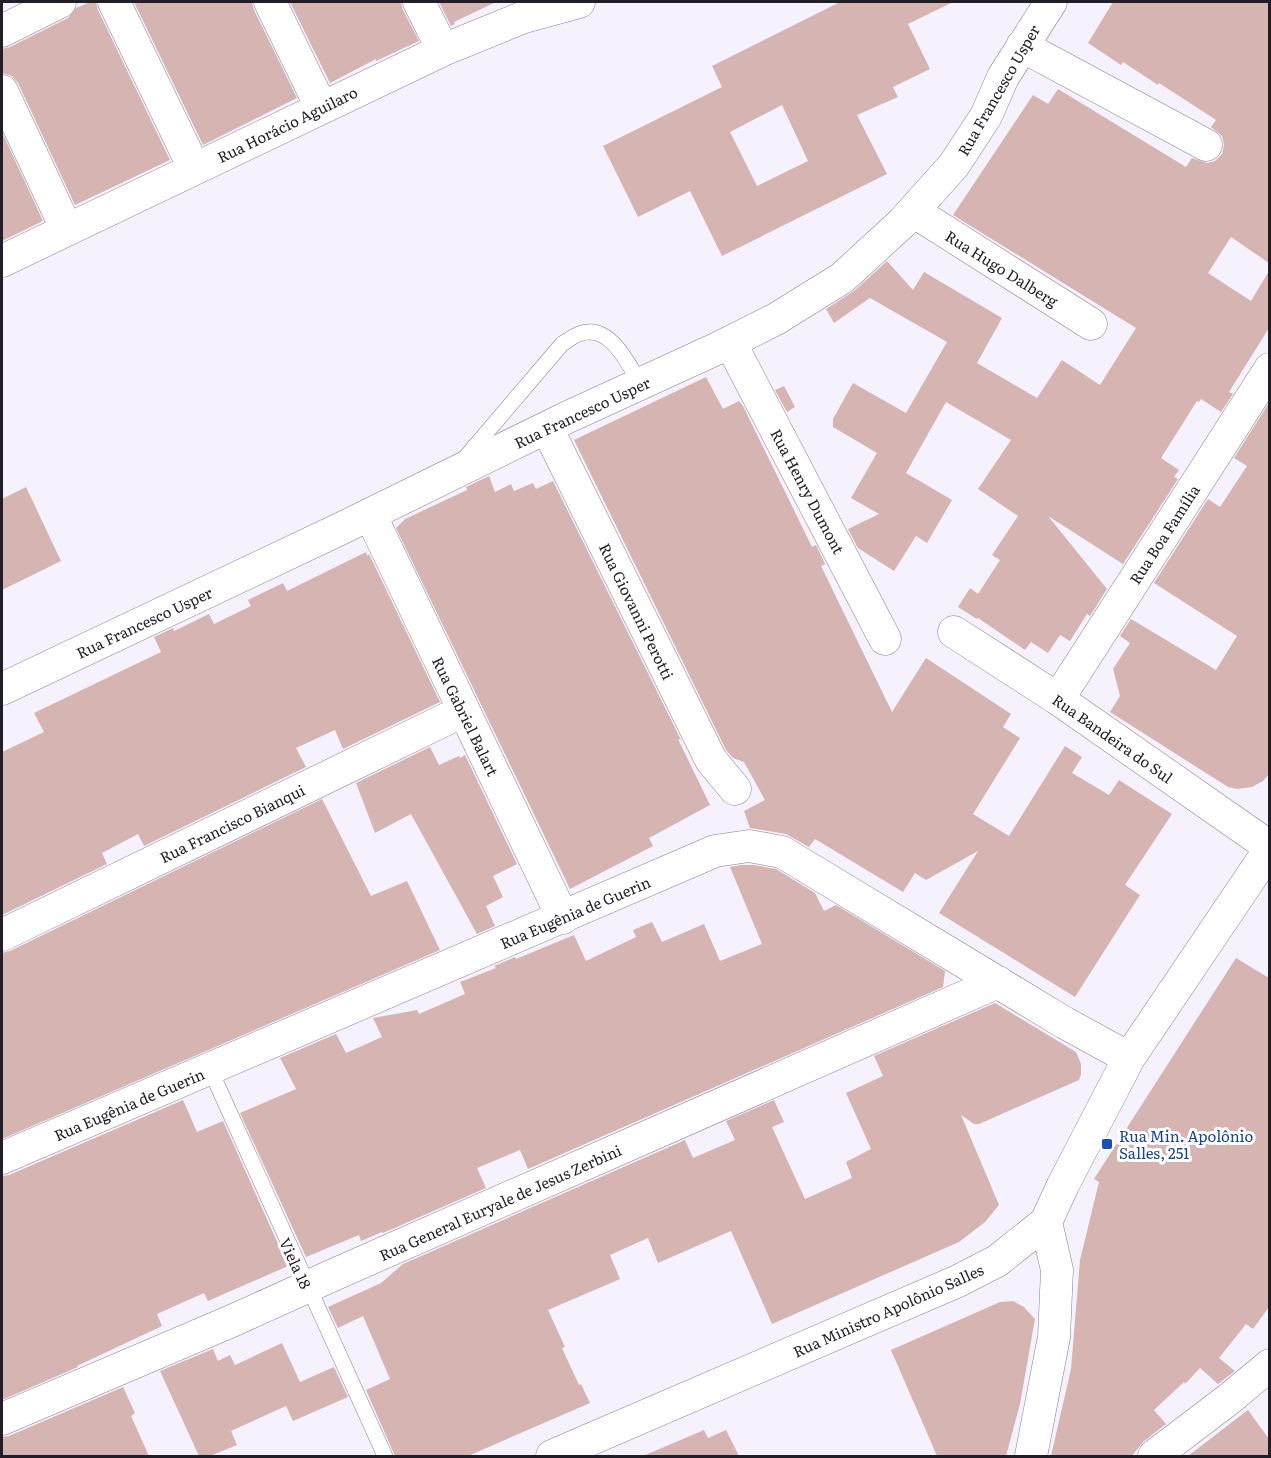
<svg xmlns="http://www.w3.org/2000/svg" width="1271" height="1458" viewBox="0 0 1271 1458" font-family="Literata,serif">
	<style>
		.building { fill: #d5b4b2; fill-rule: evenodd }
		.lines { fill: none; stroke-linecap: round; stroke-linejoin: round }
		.lane-casing { stroke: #887e97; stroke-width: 16 }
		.street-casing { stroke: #887e97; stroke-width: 33 }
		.lane { stroke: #fff; stroke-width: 15 }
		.street { stroke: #fff; stroke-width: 32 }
		.transit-dot { fill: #1a4fb4; stroke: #fff; stroke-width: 2 }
		.labels { text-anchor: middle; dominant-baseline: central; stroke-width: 6; stroke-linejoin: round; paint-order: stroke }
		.street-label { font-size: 15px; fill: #221e28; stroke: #fff }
		.transit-label { font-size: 15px; fill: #164399; stroke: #fff; text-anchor: start }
	</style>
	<rect width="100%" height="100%" fill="#f6f2fd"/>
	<path class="building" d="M 90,2 L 96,2 L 98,10 L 170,160 L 75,205 L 18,83 L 12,76 L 2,73 L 2,49 L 10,47 L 68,18 L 76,8 Z
		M 134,2 L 252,2 L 254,10 L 297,98 L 203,145 Z
		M 290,2 L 401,2 L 403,10 L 419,41 L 376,61 L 376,59 L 330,83 Z
		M 439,2 L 496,2 L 454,22 L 455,24 L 451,26 Z
		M 840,2 L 953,2 L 908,24 L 930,69 L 893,87 L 898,97 L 857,115 L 887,174 L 722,256 L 690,191 L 638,217 L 603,146 L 722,87 L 712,66 ZM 782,105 L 808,161 L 757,186 L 730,132 Z
		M 1113,2 L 1269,2 L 1269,263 L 1231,237 L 1208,273 L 1251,301 L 1269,271 L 1269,328 L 1229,392 L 1233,394 L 1221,412 L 1201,399 L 1199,402 L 1197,401 L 1161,458 L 1179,470 L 1174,477 L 1178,479 L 1123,564 L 1048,516 L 1107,589 L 1090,616 L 1087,614 L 1070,641 L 1060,635 L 1048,653 L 1031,642 L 1025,650 L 978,618 L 977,619 L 958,607 L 970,588 L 978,594 L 1000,560 L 992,555 L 1018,516 L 978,489 L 1011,440 L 946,402 L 906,473 L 952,500 L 927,543 L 916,536 L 894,571 L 858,548 L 848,529 L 879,514 L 851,498 L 877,453 L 833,427 L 833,419 L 853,383 L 906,413 L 947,342 L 870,298 L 834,323 L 826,309 L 854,291 L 887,261 L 913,290 L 924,272 L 1002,318 L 977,363 L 1037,398 L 1062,360 L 1100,385 L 1136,328 L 953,215 L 1033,95 L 1048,104 L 1058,89 L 1186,167 L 1192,158 L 1207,163 L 1215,161 L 1222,154 L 1224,145 L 1222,136 L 1211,127 L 1216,120 L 1159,83 L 1158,85 L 1123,62 L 1121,65 L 1088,43 Z
		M 2,132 L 43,221 L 2,241 Z
		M 706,377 L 723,409 L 739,401 L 743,406 L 812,547 L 816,545 L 825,564 L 821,566 L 892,712 L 926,658 L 1011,714 L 1003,727 L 1020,738 L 973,814 L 1009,836 L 1065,746 L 1082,757 L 1072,773 L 1109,795 L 1119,780 L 1172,814 L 1125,885 L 1140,895 L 1075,997 L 939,913 L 978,851 L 926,880 L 915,873 L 903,892 L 815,839 L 809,847 L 786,834 L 750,828 L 744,811 L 765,800 L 744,762 L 733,758 L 726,750 L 574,440 Z
		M 784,386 L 795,407 L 787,412 L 775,390 Z
		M 1269,403 L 1269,774 L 1263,781 L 1252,787 L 1237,789 L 1228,787 L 1110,712 L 1120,696 L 1113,669 L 1130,643 L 1120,636 L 1131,619 L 1216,670 L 1237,636 L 1154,583 L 1208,499 L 1220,507 L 1247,466 L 1234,458 Z
		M 489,476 L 495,492 L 511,484 L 514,491 L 533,483 L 536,489 L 553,481 L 681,740 L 678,739 L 710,805 L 649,838 L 653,846 L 570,889 L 396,528 L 405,519 L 467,490 L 466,487 Z
		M 26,487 L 61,561 L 2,590 L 2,499 Z
		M 366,552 L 367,556 L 369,554 L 440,702 L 343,749 L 335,730 L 296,748 L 306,767 L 144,846 L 138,834 L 102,853 L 107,864 L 2,915 L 2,752 L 44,732 L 34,713 L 161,652 L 154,637 L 173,628 L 174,631 L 209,614 L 214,624 L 251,606 L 248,600 L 283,583 L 287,591 Z
		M 430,747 L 439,765 L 459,756 L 460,758 L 465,755 L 517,864 L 493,876 L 503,897 L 486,906 L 495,926 L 477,934 L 411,814 L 375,833 L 356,783 Z
		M 322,799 L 371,896 L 407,881 L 440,950 L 2,1139 L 2,953 L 10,951 Z
		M 741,865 L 754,865 L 776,869 L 815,893 L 824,911 L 836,905 L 945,971 L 943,987 L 528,1169 L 520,1150 L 477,1168 L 486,1188 L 383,1233 L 382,1232 L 361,1241 L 359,1235 L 306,1257 L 240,1113 L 296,1089 L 280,1058 L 336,1034 L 346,1053 L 382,1037 L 373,1018 L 417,1010 L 419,1014 L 465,994 L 460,982 L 496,968 L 494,966 L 515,957 L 516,959 L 574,935 L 586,961 L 636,937 L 633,930 L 652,922 L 662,942 L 704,924 L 720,961 L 762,944 L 730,867 Z
		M 1236,958 L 1269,978 L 1269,1307 L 1253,1329 L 1246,1324 L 1219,1358 L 1235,1371 L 1218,1384 L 1200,1368 L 1185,1384 L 1184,1382 L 1154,1410 L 1166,1424 L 1143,1442 L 1132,1456 L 1051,1456 L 1071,1369 L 1080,1260 L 1099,1182 L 1094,1179 Z
		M 995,1003 L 1076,1052 L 1081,1064 L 1081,1074 L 1079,1080 L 979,1124 L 974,1124 L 961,1115 L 999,1205 L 985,1222 L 959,1242 L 772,1324 L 731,1231 L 658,1263 L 648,1238 L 610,1255 L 620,1279 L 548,1310 L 565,1347 L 562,1348 L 579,1385 L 581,1384 L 590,1403 L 468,1456 L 395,1456 L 366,1390 L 390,1379 L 363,1316 L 338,1328 L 328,1307 L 381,1283 L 403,1264 L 685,1140 L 693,1158 L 735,1140 L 726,1121 L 774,1100 L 784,1122 L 772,1127 L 805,1199 L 852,1178 L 846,1162 L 871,1149 L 846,1093 L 883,1076 L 874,1056 Z
		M 183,1100 L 197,1132 L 223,1121 L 288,1266 L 208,1301 L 204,1293 L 157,1314 L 162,1326 L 77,1366 L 78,1367 L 2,1400 L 2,1176 L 9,1175 Z
		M 1013,1301 L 1024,1307 L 1035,1319 L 1020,1404 L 1006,1456 L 937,1456 L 891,1350 L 1000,1302 Z
		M 282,1343 L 300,1382 L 334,1367 L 348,1397 L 293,1421 L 286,1406 L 231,1431 L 237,1445 L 210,1456 L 199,1456 L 160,1371 L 213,1349 L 218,1361 L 230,1355 L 235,1365 Z
		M 123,1387 L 135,1413 L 131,1416 L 149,1456 L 2,1456 L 2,1437 L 9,1436 Z
		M 1248,1410 L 1269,1439 L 1269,1456 L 1188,1456 Z
		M 704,1430 L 708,1438 L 726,1430 L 739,1456 L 643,1456 Z"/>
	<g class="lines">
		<defs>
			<path id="lane" d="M 464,459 L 562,344 C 567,341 573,336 579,334 C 610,322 628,364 641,385
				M 210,1069 L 385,1456"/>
			<path id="street" d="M 114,2 L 194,168
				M 270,2 L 321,107
				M 419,2 L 443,50
				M 2,31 L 60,2
				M 1022,46 L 1206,145
				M 2,91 L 66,228
				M 913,211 L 1091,324
				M 2,261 L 443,50 L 524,17 L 579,2
				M 730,342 L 885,639
				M 547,428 L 711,760 L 735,789
				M 370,514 L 563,918
				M 954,632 L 1058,699 L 1270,847
				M 2,689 L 340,529 L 568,417 L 716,349 L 776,319 L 842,278 L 902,223 L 954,165 L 986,116 L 1003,77 L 1051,2
				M 1058,699 L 1270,369
				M 2,935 L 463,711
				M 2,1158 L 715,851 L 749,846 L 782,852 L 1065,1023 L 1129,1058
				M 2,1419 L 234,1320 L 340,1272 L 998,982
				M 552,1456 L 958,1281 L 997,1261 L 1046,1222 L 1063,1185 L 1129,1058 L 1270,849
				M 1031,1456 L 1054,1337 L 1057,1270 L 1046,1222
				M 1154,1456 L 1229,1399 L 1270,1365"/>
		</defs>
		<use href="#lane" class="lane-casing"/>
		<use href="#street" class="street-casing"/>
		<use href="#lane" class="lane"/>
		<use href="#street" class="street"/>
	</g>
	<rect class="transit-dot" x="1101" y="1138" width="12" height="12" rx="3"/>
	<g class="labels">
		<g class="street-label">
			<text transform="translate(998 90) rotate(-60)">Rua Francesco Usper</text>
			<text transform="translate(287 124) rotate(-26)">Rua Horácio Aguilaro</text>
			<text transform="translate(1002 268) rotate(32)">Rua Hugo Dalberg</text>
			<text transform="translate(582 412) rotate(-25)">Rua Francesco Usper</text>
			<text transform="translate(808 491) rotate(62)">Rua Henry Dumont</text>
			<text transform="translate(1164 534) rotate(-57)">Rua Boa Família</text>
			<text transform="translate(637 611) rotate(64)">Rua Giovanni Perotti</text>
			<text transform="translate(144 622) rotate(-25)">Rua Francesco Usper</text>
			<text transform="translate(466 716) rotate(64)">Rua Gabriel Balart</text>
			<text transform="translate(1113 738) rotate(35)">Rua Bandeira do Sul</text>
			<text transform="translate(232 823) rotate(-26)">Rua Francisco Bianqui</text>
			<text transform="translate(575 912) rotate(-23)">Rua Eugênia de Guerin</text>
			<text transform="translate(129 1104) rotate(-23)">Rua Eugênia de Guerin</text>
			<text transform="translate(500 1202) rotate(-24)">Rua General Euryale de Jesus Zerbini</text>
			<text transform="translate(296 1263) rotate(65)">Viela 18</text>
			<text transform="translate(888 1310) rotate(-24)">Rua Ministro Apolônio Salles</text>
		</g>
		<g class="transit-label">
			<text x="1119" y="1135">Rua Min. Apolônio<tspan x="1119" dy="17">Salles, 251</tspan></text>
		</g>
	</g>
	<rect width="1271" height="1458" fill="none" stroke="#221e28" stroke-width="6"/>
</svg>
